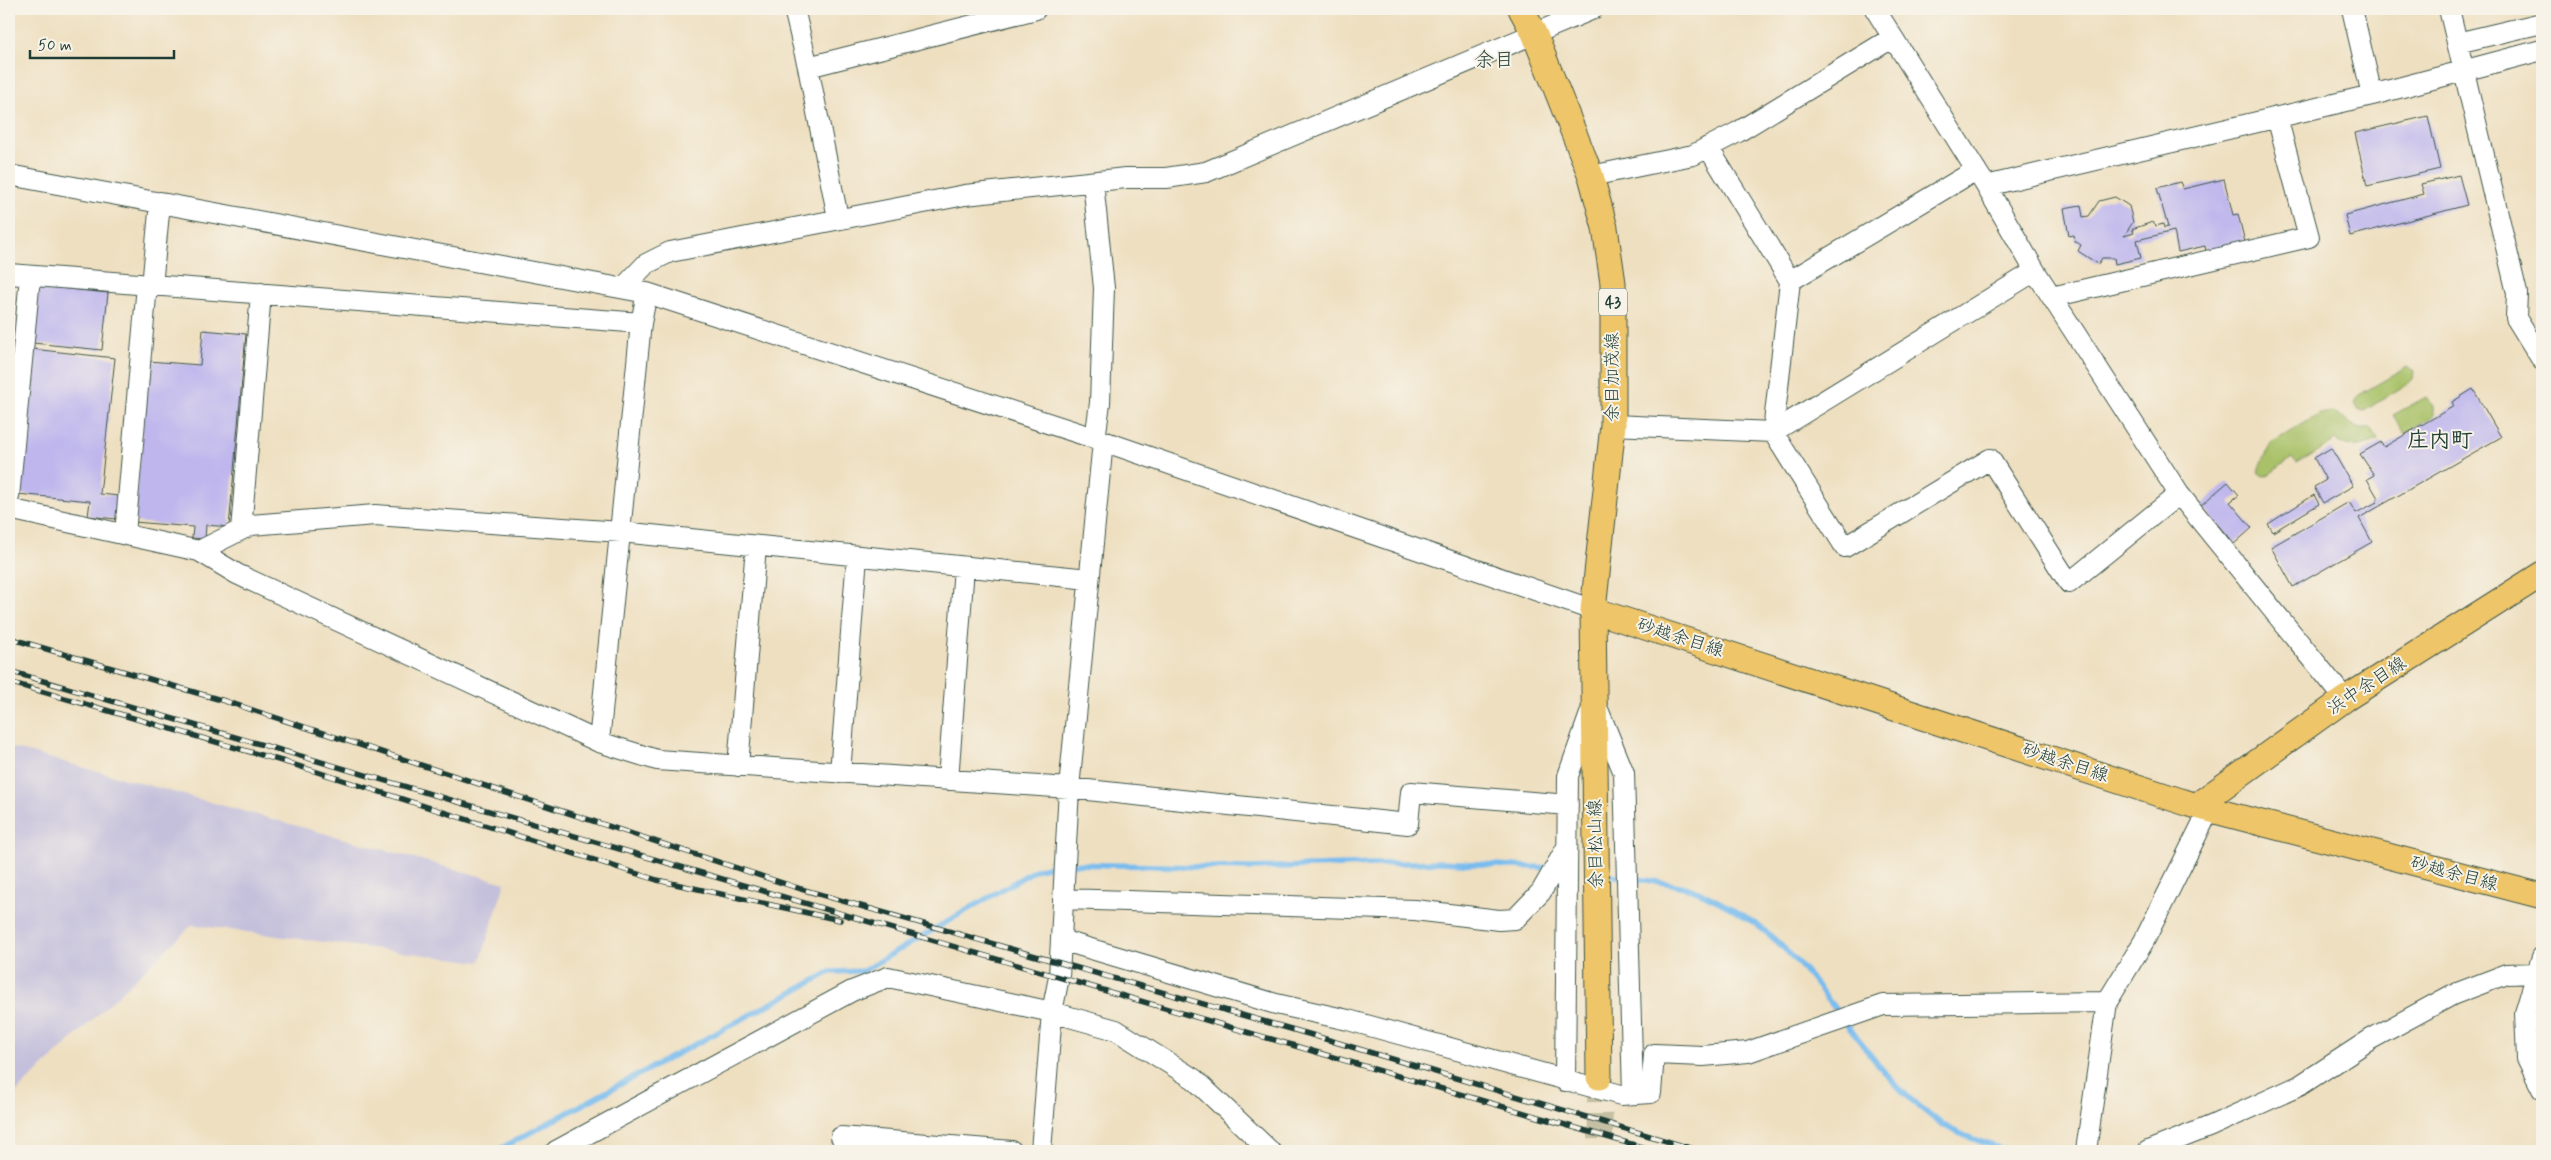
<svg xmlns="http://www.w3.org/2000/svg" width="2551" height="1160" viewBox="0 0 2551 1160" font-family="Mynerve,'Klee One',sans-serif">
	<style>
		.industrial { fill: #c4c0db }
		.green { fill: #a9c167; stroke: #647f4e }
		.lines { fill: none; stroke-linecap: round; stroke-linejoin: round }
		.stream { stroke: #78bcee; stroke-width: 5.5 }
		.building { fill: #beb6ed }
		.major-tunnel { stroke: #c5bfa4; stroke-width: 25; stroke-dasharray: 25 12; stroke-linecap: butt }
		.minor-casing { stroke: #3e5549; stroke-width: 22 }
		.major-casing { stroke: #3e5549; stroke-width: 27 }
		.minor { stroke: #fff; stroke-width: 20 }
		.major { stroke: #eec569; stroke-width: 25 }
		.rail-casing { stroke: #1f3d34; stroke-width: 5.5 }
		.rail { stroke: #f7f3e8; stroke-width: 4; stroke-dasharray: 11; stroke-linecap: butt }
		.labels { text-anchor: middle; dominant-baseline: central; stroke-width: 4; stroke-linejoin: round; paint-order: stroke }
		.shield { fill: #f7f3e8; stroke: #60746a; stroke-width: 1 }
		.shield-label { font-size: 16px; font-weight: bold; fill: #1f3d34 }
		.street-label { font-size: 18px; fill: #1f3d34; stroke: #f7f3e8 }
		.quarter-label { font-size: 20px; fill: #1f3d34; stroke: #f7f3e8 }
		.district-label { font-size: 22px; font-weight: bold; fill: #1f3d34; stroke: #f7f3e8 }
	</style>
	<rect width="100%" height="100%" fill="#f7f3e8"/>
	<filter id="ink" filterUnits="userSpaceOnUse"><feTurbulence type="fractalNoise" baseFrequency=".02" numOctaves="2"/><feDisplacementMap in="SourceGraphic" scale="10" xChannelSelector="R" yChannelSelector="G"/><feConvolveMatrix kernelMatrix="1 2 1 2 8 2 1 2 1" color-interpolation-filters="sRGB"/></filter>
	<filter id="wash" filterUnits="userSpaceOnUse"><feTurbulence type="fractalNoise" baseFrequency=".0096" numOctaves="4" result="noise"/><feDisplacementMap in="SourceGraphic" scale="20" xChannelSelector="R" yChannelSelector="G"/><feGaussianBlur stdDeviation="1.12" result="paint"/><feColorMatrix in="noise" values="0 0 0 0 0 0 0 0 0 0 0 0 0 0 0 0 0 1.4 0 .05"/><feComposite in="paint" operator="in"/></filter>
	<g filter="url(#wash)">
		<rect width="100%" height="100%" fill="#eedfc0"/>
		<path class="industrial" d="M 9,747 L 505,883 L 480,962 L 192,925 L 9,1099 Z"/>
		<path class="green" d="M 2407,367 L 2414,372 L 2413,379 L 2410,382 L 2364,411 L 2358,409 L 2355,403 L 2359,395 Z
			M 2426,397 L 2434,406 L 2434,416 L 2405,434 L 2393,415 Z
			M 2330,412 C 2346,413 2352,434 2371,428 L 2378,440 C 2364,446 2350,450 2336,440 L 2297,463 L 2292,458 L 2268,475 L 2263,476 L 2258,472 L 2271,443 L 2320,414 Z"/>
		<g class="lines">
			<path class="stream" d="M 1069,864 L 1250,868 L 1442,862 L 1550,868
				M 1601,874 C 1627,878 1654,880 1680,886 C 1702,891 1738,911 1757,925 C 1830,979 1866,1076 1945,1126 C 1963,1137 1988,1144 2008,1151
				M 496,1151 L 830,972 L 863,971 L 1037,869 L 1060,865"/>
		</g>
		<g id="blocks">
			<path class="building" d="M 2428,116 L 2440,169 L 2367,186 L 2355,133 Z
				M 2459,175 L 2467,205 L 2350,236 L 2345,215 L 2424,194 L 2421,184 Z
				M 2224,179 L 2233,215 L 2238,214 L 2245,242 L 2206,251 L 2205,246 L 2178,252 L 2174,231 L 2137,240 L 2141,258 L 2115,264 L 2114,258 L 2102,258 L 2098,264 L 2078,251 L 2081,245 L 2075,241 L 2074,235 L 2069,236 L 2064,208 L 2081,205 L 2083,217 L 2089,216 L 2099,201 L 2115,197 L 2129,206 L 2133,222 L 2124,236 L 2134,233 L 2132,229 L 2153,222 L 2156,226 L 2163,224 L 2164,228 L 2168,227 L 2157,188 L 2180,182 L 2183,189 Z
				M 38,286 L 108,293 L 102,350 L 33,343 Z
				M 203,330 L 246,334 L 229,527 L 206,525 L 205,539 L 192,538 L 193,527 L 134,522 L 148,361 L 200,365 Z
				M 32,349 L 115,358 L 100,494 L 119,496 L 116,519 L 88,516 L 90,501 L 17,494 Z
				M 2473,389 L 2501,437 L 2359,518 L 2372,542 L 2293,587 L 2271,547 L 2349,502 L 2356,513 L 2377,502 L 2378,498 L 2367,479 L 2374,475 L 2360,454 L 2381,442 L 2384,447 L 2454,406 L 2452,402 Z
				M 2331,448 L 2353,486 L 2323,503 L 2314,487 L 2326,480 L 2314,458 Z
				M 2228,482 L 2239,495 L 2230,502 L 2252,528 L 2234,544 L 2201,505 Z
				M 2314,495 L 2319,504 L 2273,532 L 2268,524 Z
				M 9,531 L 11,544 L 10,552 L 9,552 Z"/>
		</g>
	</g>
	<g filter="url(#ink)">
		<use href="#blocks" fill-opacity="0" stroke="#3e5549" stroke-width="1"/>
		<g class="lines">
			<path class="major-tunnel" d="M 1599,1077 L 1601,1151"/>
			<defs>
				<path id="minor" d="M 794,9 L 808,67 L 838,218
					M 1875,9 L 1986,186 L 2035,271 L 2179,494 L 2345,699
					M 2352,9 L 2372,95
					M 2449,9 L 2517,293 L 2516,318 L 2542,360
					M 2457,43 L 2542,23
					M 808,67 L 1036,9
					M 1708,147 L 1790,281 L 1773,432 L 1845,547 L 1990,459 L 2069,583 L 2179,494
					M 9,175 L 647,293 L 1103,441 L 1593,610
					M 1591,176 L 1693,155 L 1738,132 L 1892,38
					M 1093,182 L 1104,288 L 1100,403 L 1095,439
					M 1986,186 L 2372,95 L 2542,50
					M 9,274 L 641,323
					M 1790,281 L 1976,170
					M 152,286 L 160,202
					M 624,287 L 646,264 L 670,252 L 965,195 L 1126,178 L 1166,178 L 1206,172 L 1593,9
					M 2052,297 L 2309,237 L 2277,117
					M 1613,425 L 1773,432 L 2035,271
					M 9,497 L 30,277
					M 9,509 L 199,551 L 237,574 L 599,742 L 657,760 L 1069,788 L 1408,824 L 1411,792 L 1568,805
					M 241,530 L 261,293
					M 125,534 L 147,285
					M 199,551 L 251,525 L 375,515 L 621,532 L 1089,579
					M 1597,707 L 1624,773 L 1633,1094
					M 599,742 L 641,323 L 647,293
					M 738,766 L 756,546
					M 840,773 L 857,556
					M 948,780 L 964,567
					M 1064,899 L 1415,910 L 1499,920 L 1515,919 L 1541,892 L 1567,847
					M 1061,940 L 1276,1004 L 1348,1020 L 1621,1095 L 1651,1093 L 1654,1054 L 1703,1056 L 1748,1052 L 1883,1005 L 2107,1002
					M 2542,957 L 2525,1013 L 2527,1059 L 2542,1089
					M 1565,1081 L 1568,776 L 1591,711
					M 841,1137 L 1012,1151
					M 556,1151 L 852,991 L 888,977 L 1052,1012 L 1116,1030 L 1194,1079 L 1270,1151
					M 1041,1151 L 1052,1012 L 1059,977 L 1069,788 L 1103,441
					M 2086,1151 L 2107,1002 L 2144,941 L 2209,810
					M 2148,1151 L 2211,1126 L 2299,1086 L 2371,1039 L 2452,995 L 2507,974 L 2537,973"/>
				<path id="major" d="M 1521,9 L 1534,33 L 1591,176 L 1605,228 L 1613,283 L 1613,425 L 1593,610 L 1599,1077
					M 1593,610 L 2196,806 L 2542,896
					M 2196,806 L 2345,699 L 2542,574"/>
			</defs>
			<use href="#minor" class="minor-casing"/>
			<use href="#major" class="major-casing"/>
			<use href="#minor" class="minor"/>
			<use href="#major" class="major"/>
			<defs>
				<path id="rail" d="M 9,638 L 228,702 L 801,889 L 1312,1035 L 1700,1151
					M 9,671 L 1655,1151
					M 9,682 L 292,764 L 657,880 L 840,920"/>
			</defs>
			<use href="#rail" class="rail-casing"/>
			<use href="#rail" class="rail"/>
		</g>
	</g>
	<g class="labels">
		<rect class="shield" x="1599" y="288.5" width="28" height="27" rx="4"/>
		<g class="shield-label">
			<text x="1613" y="302">43</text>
		</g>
		<g class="street-label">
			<text transform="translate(1613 377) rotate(-90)">余目加茂線</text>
			<text transform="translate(1680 638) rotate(18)">砂越余目線</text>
			<text transform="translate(2367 686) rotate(-33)">浜中余目線</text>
			<text transform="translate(2065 763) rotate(18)">砂越余目線</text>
			<text transform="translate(1596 844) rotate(-91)">余目松山線</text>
			<text transform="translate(2454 874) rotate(15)">砂越余目線</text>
		</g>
		<g class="quarter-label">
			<text x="1494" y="60">余目</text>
		</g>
		<g class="district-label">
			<text x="2440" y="441">庄内町</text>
		</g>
	</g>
	<rect width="2551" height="1160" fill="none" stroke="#f7f3e8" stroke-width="30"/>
	<path d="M30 50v8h144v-8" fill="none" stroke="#1f3d34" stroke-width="2.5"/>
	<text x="38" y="50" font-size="15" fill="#1f3d34" stroke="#f7f3e8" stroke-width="4" paint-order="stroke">50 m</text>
</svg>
